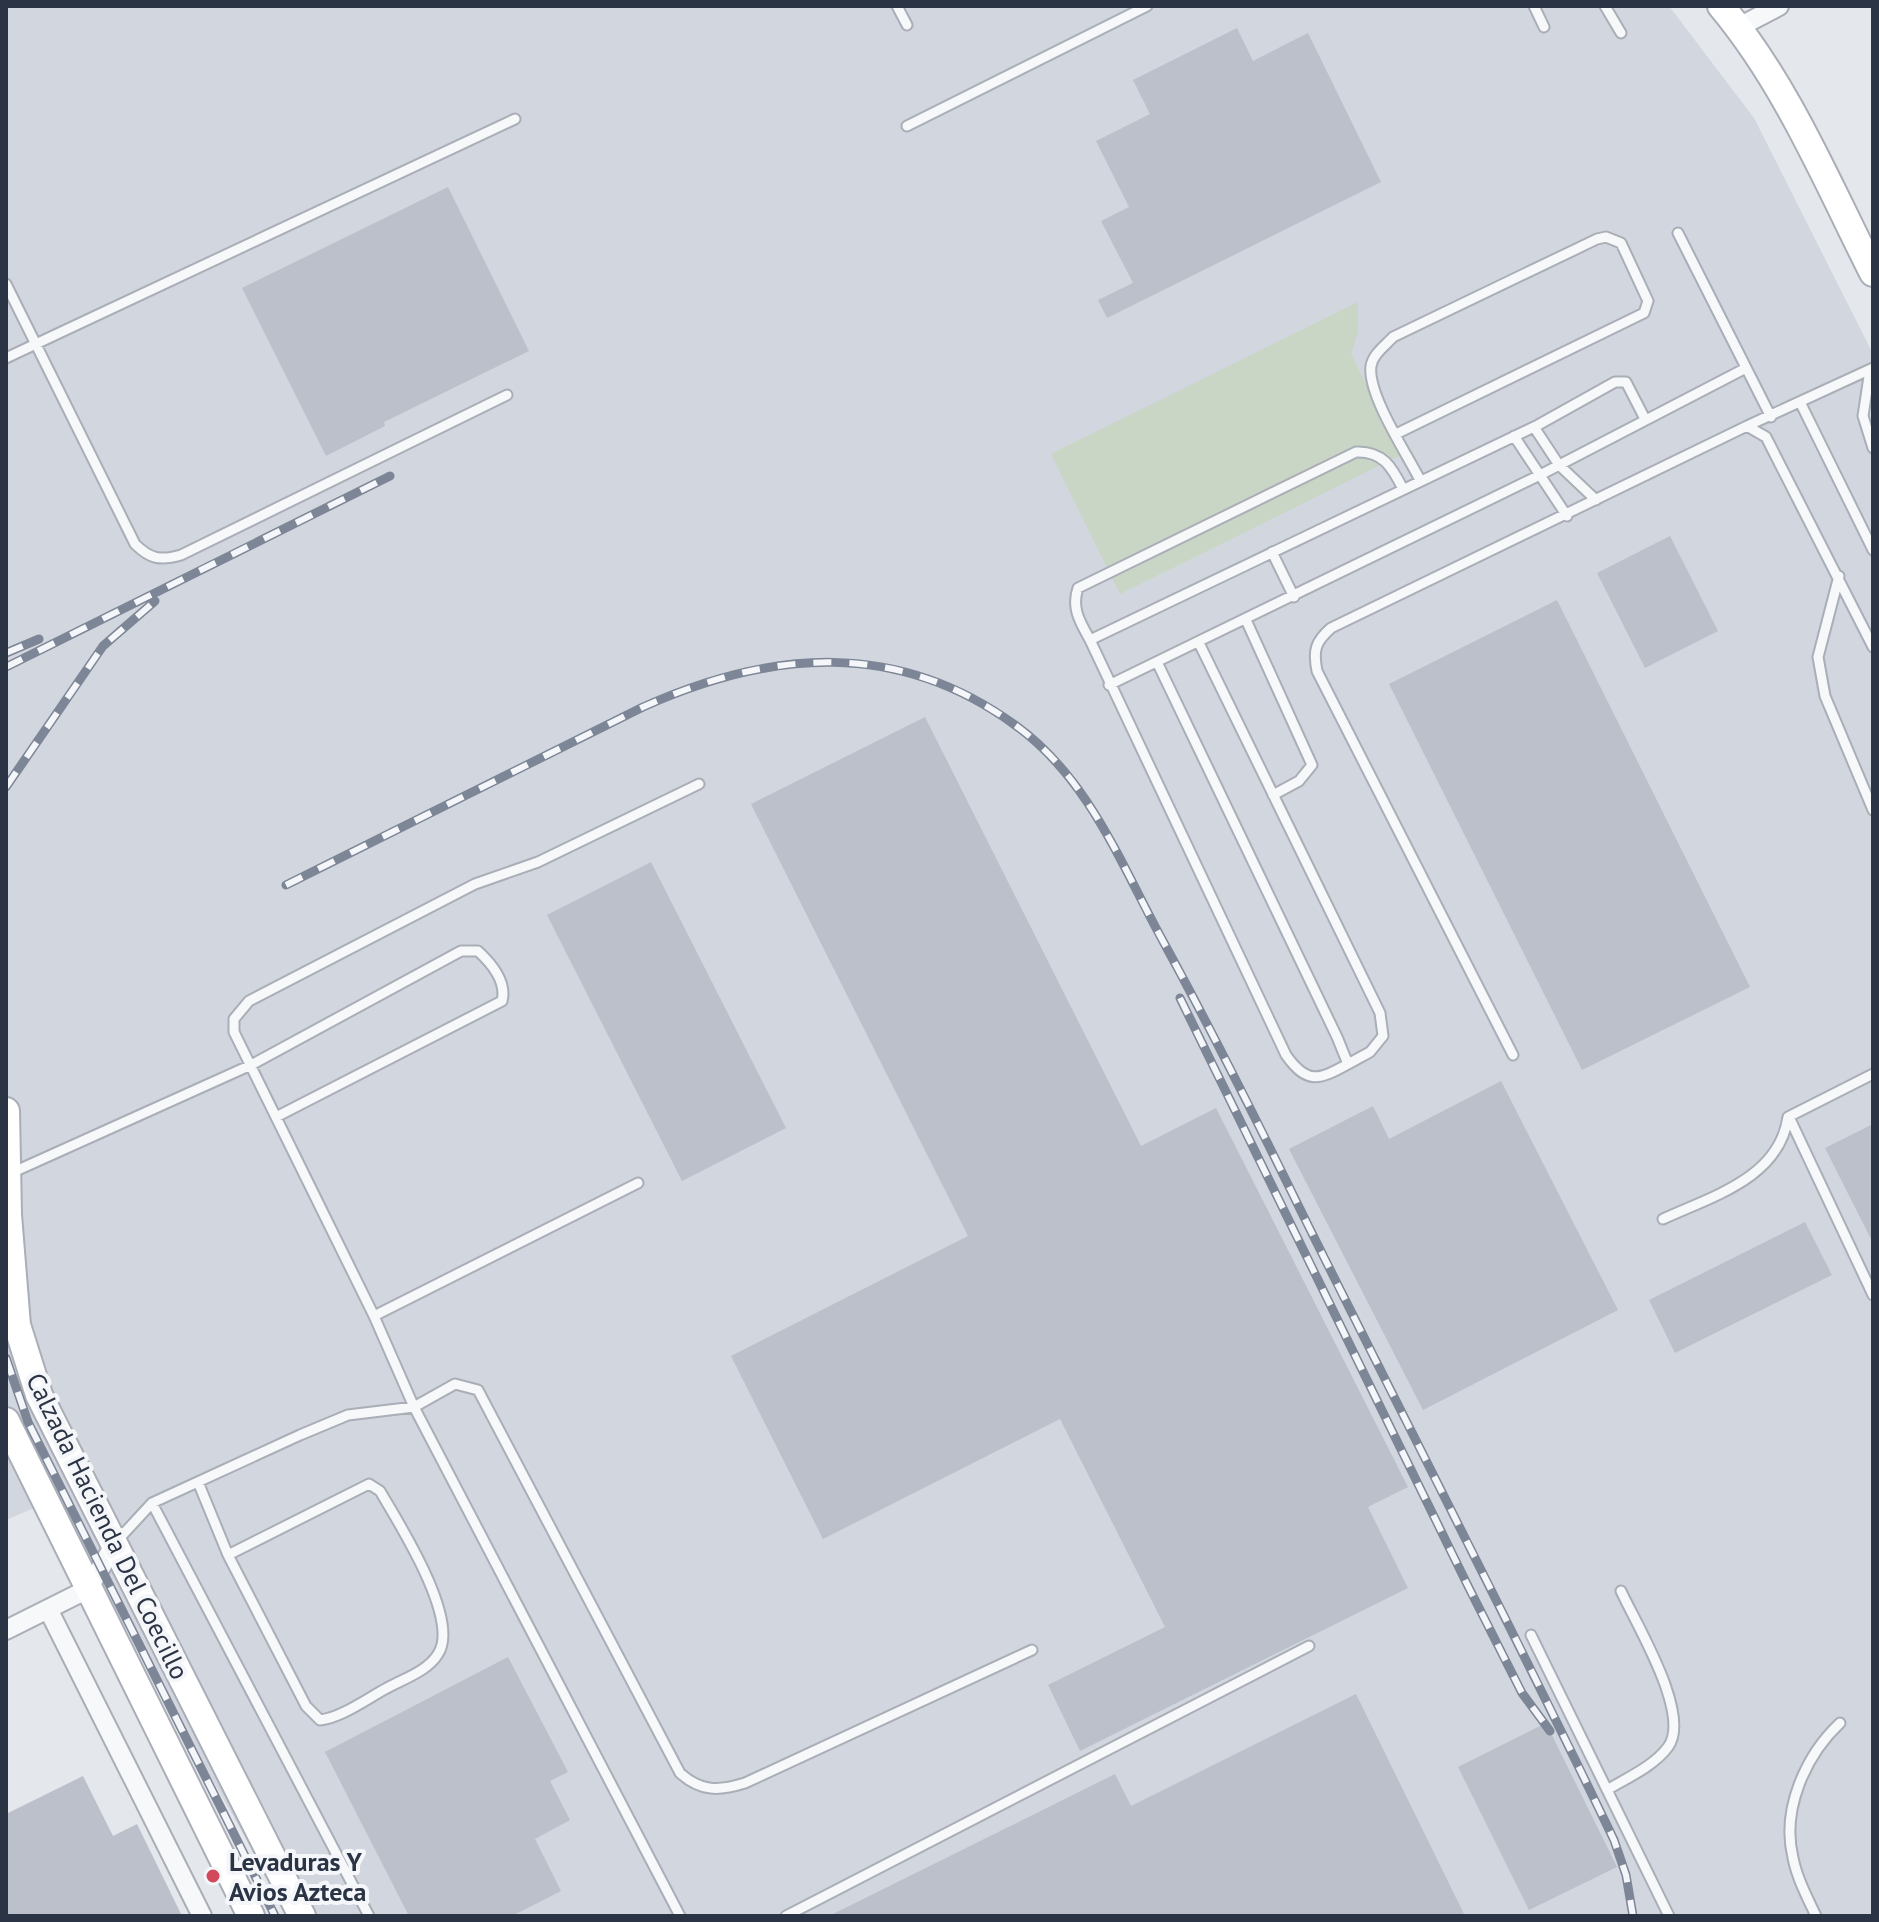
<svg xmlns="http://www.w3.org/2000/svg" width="1879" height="1922" viewBox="0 0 1879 1922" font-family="'PT Sans',sans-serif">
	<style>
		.built { fill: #d2d6de }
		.green { fill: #c9d6c5 }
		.building { fill: #bbc0ca }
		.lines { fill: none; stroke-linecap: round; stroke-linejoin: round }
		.lane-casing { stroke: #a9aeb7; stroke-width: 13 }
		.street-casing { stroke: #a9aeb7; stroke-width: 22 }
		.secondary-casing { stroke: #a9aeb7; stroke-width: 30 }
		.lane { stroke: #f7f8fa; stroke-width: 9 }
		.street { stroke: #f7f8fa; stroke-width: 18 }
		.secondary { stroke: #fff; stroke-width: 26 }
		.rail-casing { stroke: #7d8696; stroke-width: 9 }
		.rail { stroke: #f4f6f9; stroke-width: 6; stroke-dasharray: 18; stroke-linecap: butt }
		.poi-dot { fill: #d1495b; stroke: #f4f6f9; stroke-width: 3 }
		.labels { text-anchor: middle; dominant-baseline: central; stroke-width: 8; stroke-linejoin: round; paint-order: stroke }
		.street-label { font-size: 26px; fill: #2b3445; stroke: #f4f6f9 }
		.poi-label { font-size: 26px; font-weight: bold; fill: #2b3445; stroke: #f4f6f9; text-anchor: start }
	</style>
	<rect width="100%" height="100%" fill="#e4e7ec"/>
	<path class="built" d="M 6,6 L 1669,6 L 1754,118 L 1873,354 L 1873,1916 L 290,1916 L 53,1500 L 6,1520 Z"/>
	<path class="green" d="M 1358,302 L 1358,332 L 1351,354 L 1401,455 L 1120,594 L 1051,454 Z"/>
	<path class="building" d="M 1237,28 L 1253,61 L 1308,33 L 1381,182 L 1107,318 L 1098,300 L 1133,283 L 1101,221 L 1129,207 L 1096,141 L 1150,114 L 1133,80 Z
		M 448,187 L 529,351 L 384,422 L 385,426 L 326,456 L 242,288 Z
		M 1670,536 L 1718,631 L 1645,668 L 1597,573 Z
		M 1557,600 L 1750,987 L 1582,1070 L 1389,684 Z
		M 925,717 L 1141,1146 L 1216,1108 L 1408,1487 L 1368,1507 L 1408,1588 L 1080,1751 L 1048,1685 L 1165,1627 L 1060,1419 L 823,1539 L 731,1356 L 968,1236 L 751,804 Z
		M 651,862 L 786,1128 L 682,1181 L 547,915 Z
		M 1501,1081 L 1618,1310 L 1423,1410 L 1289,1149 L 1373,1106 L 1389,1139 Z
		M 1873,1124 L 1873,1243 L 1825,1148 Z
		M 1805,1222 L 1832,1275 L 1675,1353 L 1649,1300 Z
		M 508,1657 L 568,1772 L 550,1781 L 570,1820 L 535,1839 L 561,1891 L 512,1916 L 409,1916 L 325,1752 Z
		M 1356,1694 L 1465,1916 L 829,1916 L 1115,1774 L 1131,1806 Z
		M 1546,1723 L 1617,1867 L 1529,1910 L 1458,1767 Z
		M 83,1776 L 113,1836 L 137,1824 L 182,1916 L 6,1916 L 6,1814 Z"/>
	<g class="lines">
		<defs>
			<path id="lane" d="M 897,6 L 907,25
				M 1534,6 L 1544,27
				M 1605,6 L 1621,33
				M 907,126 L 1147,6
				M 1678,233 L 1771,417
				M 6,284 L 135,544 C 150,559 160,561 181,555 L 507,395
				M 6,358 L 515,119
				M 1870,370 L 1863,416 L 1873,448
				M 1801,404 L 1873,550
				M 1747,426 L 1873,368
				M 1534,427 L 1559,465 L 1596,500
				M 1396,434 L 1644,313 L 1648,301 L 1621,243 L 1606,237 L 1597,239 L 1393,337 C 1385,346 1373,354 1371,366 C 1367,394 1407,454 1420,480
				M 1514,436 L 1567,516
				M 1272,552 L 1294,597
				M 1839,576 L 1818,657 L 1825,696 L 1873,810
				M 1246,620 L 1312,765 L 1299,781 L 1273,795
				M 1090,640 C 1080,622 1071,608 1078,588 L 1356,452 C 1383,451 1392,467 1403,489
				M 1199,643 L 1380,1013 L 1383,1036 L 1370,1052 L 1348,1064
				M 1157,662 L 1337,1037 L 1348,1064 C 1319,1080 1307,1085 1286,1055 L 1090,640 L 1538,425 L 1615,382 L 1626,382 L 1645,419
				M 1109,685 L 1540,475 L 1746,368
				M 1513,1055 L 1317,671 C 1313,651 1315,642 1331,628 L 1747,426 L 1766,437 L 1873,647
				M 1789,1117 L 1873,1295
				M 9,1174 L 251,1065 L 461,951 L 478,951 C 491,963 507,982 502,1001 L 276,1117
				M 1663,1219 C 1713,1196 1779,1178 1788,1117 L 1873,1074
				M 374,1316 L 638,1183
				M 198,1482 L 228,1555
				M 369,1484 L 380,1491 C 398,1522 461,1620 438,1654 C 428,1671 403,1679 387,1688 C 368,1698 341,1718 320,1720 L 306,1706 L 228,1555 Z
				M 152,1503 L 369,1916
				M 116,1542 L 152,1503 L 300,1435 L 348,1415 L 414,1407 L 455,1384 L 478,1390 L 680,1773 C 701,1792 719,1791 745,1783 L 1032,1650
				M 1531,1635 L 1669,1916
				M 1607,1790 C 1627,1778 1654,1766 1668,1747 C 1692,1715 1636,1624 1621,1591
				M 680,1916 L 414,1407 L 374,1316 L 234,1032 L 234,1019 L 249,1001 L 475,884 L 538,862 L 699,784
				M 786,1916 L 1309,1646
				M 1816,1916 C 1807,1897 1797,1878 1793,1858 C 1781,1809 1806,1755 1840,1723"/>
			<path id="street" d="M 1739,27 L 1779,6
				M 48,1609 L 202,1916
				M 6,1630 L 88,1589 L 116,1542"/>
			<path id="secondary" d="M 1721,6 C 1787,85 1827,182 1873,273
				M 6,1111 L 8,1215 L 17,1325 L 39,1395 L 302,1916
				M 6,1421 L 251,1916"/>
		</defs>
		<use href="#lane" class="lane-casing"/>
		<use href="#street" class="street-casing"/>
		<use href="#secondary" class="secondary-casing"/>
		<use href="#lane" class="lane"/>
		<use href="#street" class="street"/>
		<use href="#secondary" class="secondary"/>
		<defs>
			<path id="rail" d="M 6,653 L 39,639
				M 6,667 L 390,476
				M 6,787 L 103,646 L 155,601
				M 286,885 L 643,707 C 770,650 897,639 1015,725 C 1090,779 1121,865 1164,943 C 1212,1031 1257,1121 1301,1211 C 1405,1421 1513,1629 1614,1840 L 1626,1875 L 1633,1916
				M 1180,998 L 1468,1586 L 1522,1693 L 1550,1731
				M 6,1358 L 28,1422 L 275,1916"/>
		</defs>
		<use href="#rail" class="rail-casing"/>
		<use href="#rail" class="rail"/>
	</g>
	<circle class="poi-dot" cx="213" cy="1876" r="8"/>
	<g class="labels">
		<g class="street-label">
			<text transform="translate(108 1526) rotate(64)">Calzada Hacienda Del Coecillo</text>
		</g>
		<g class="poi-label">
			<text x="229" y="1861">Levaduras Y<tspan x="229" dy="30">Avios Azteca</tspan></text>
		</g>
	</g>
	<rect width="1879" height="1922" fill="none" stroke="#2b3445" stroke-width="16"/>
</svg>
